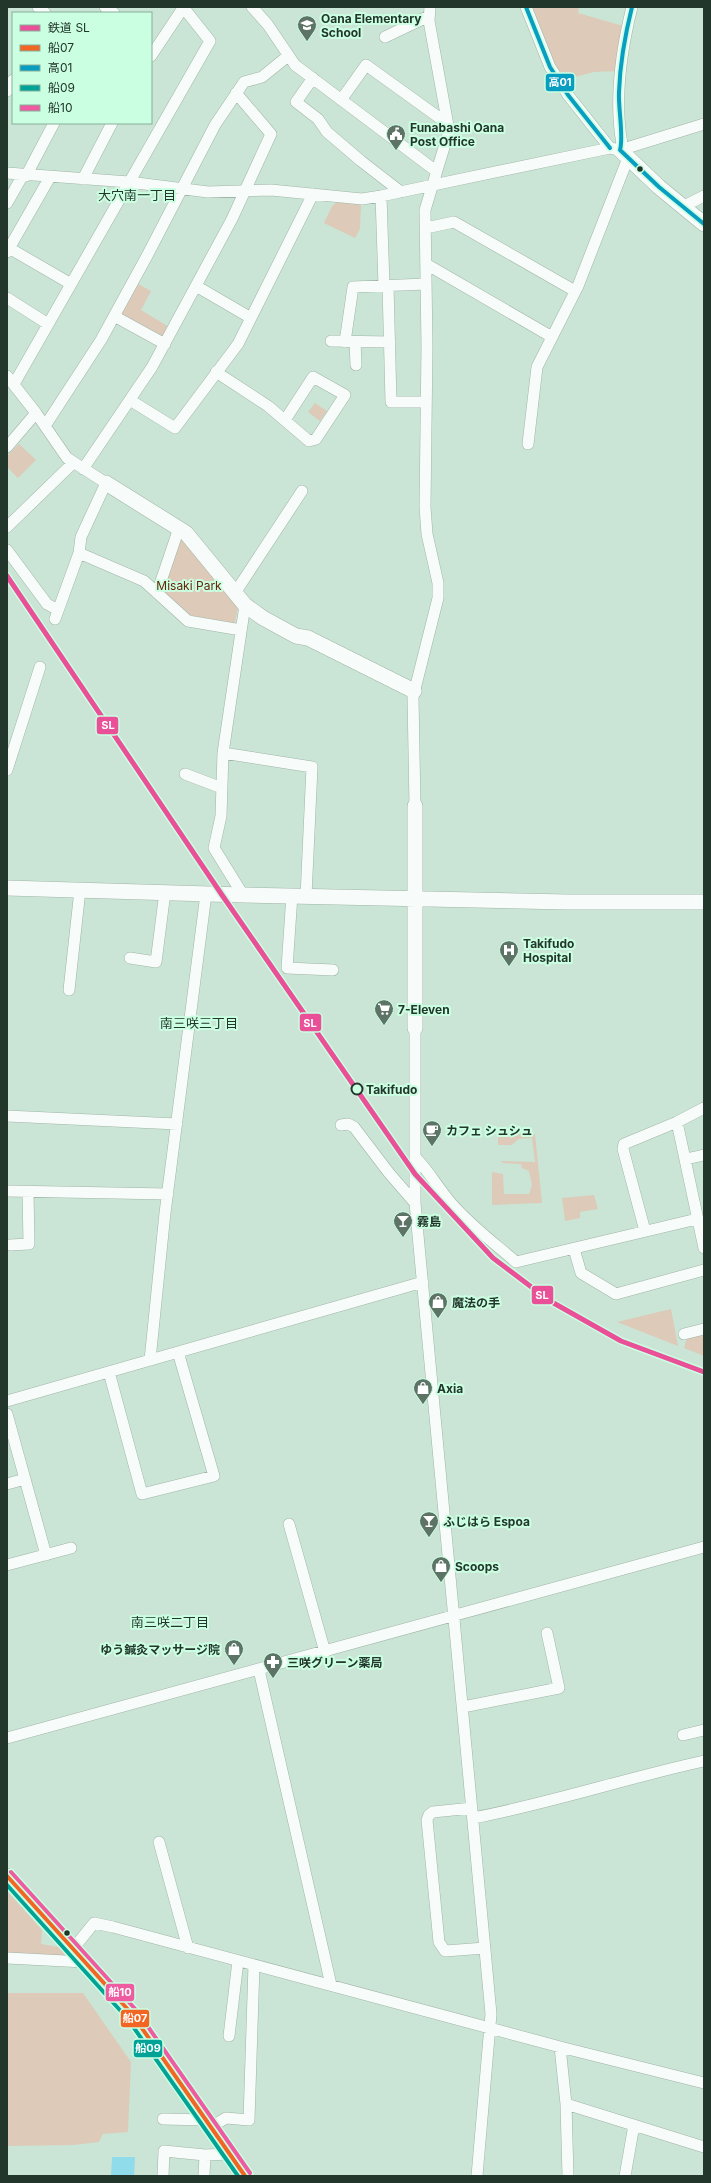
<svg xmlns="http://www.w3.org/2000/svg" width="711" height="2183" viewBox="0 0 711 2183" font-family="Inter,'Noto Sans JP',sans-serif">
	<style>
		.green { fill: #ddcab8 }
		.water { fill: #91dceb }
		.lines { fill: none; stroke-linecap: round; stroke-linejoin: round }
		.street-casing { stroke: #a0b5a8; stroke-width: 12 }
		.secondary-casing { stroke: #a0b5a8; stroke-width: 16 }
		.street { stroke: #f7fbf9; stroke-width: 11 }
		.secondary { stroke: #f7fbf9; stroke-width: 15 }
		.bus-1-casing { stroke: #cbffe2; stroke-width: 7 }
		.bus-2-casing { stroke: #cbffe2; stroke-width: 7 }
		.bus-3-casing { stroke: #cbffe2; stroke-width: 7 }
		.bus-4-casing { stroke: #cbffe2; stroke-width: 7 }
		.bus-1 { stroke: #f26522; stroke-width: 4 }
		.bus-2 { stroke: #089ec1; stroke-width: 4 }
		.bus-3 { stroke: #02a397; stroke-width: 4 }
		.bus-4 { stroke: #ef5ba1; stroke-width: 4 }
		.rail-1-casing { stroke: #cbffe2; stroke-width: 8 }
		.rail-1 { stroke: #e95098; stroke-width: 5 }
		.bus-dot { fill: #22362b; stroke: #cbffe2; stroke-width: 1.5 }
		.stop-dot { fill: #cbffe2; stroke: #22362b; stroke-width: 2 }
		.labels { text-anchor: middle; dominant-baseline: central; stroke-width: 4; stroke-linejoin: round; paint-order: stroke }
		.poi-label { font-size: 12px; font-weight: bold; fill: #22362b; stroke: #cbffe2; text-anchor: start }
		.park-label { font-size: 12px; fill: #672408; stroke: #cbffe2 }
		.stop-label { font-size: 12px; font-weight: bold; fill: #22362b; stroke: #cbffe2; text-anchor: start }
		.neighbourhood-label { font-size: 13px; fill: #22362b; stroke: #cbffe2 }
		.line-badge { stroke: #cbffe2; stroke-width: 1.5 }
		.badge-label { font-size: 11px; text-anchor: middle; font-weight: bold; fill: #fff }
	</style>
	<rect width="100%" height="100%" fill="#cae5d5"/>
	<path class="green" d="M 530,7 L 579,7 L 578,13 L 623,26 L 618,71 L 594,72 L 563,80 L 552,62 Z
		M 338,201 L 361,205 L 360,229 L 355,238 L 324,223 L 332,206 Z
		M 136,283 L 151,291 L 141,310 L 169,327 L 164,336 L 159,338 L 120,313 Z
		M 315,403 L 327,411 L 320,421 L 308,412 Z
		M 19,444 L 36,460 L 18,478 L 7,467 L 7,456 Z
		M 182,540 L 238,607 L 235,622 L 232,624 L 191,618 L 160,592 L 178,541 Z
		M 498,1133 L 535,1134 L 542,1203 L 492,1205 L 492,1172 L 503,1174 L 504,1194 L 529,1194 L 532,1185 L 529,1171 L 522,1168 L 521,1164 L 503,1163 L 501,1161 L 535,1162 L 532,1138 L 518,1139 L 512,1145 L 498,1145 Z
		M 594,1195 L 598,1209 L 580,1212 L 580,1218 L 565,1221 L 562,1198 Z
		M 671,1309 L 678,1346 L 617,1322 Z
		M 704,1335 L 704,1356 L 684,1348 L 687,1338 Z
		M 7,1891 L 42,1930 L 41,1944 L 59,1947 L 69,1960 L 7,1955 Z
		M 7,1993 L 83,1993 L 131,2062 L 128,2132 L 103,2134 L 99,2142 L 73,2145 L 7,2146 Z"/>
	<path class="water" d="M 112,2157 L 135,2157 L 134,2176 L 111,2176 Z"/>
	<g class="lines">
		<defs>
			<path id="street" d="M 38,7 L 45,13
				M 105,7 L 114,13
				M 252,7 L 268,25 L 295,65 L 436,171
				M 526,7 L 550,67 L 568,95 L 610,148
				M 385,37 L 429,16
				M 151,56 L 183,8
				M 313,78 L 296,102 L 318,119 L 327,132 L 361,161 L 401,192
				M 7,91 L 13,80
				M 341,100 L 366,65 L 448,124
				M 620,150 L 622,144 C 614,99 621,51 632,7
				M 7,173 L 129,182 L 208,192 L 271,190 L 362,199 L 381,196 L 610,148 L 620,150 L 704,124
				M 26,176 L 54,123
				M 83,179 L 112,123
				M 381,196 L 384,285
				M 7,203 L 23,175
				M 684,209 L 688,204 L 704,196
				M 426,228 L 454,222 L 575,291
				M 9,248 L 71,284
				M 7,252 L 50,177
				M 426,264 L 552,337
				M 388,285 L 391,402 L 425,402
				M 196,286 L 251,318
				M 7,298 L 48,324
				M 114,316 L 165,344
				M 331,341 L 390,342
				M 345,342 L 353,287 L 426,284
				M 355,342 L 356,365
				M 216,372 L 268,406 L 309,441 L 316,439 L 345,395 L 313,377 L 285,420
				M 7,376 L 36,413 L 67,458 L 106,483 L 81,537 L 79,553 L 55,619
				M 14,384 L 210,41 L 183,7
				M 130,400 L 175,428 L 238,344 L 313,194
				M 45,426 L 101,340 L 148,254 L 215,125 L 244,82 L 262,77 L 288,56
				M 528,444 L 537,367 L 578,286 L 628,158
				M 7,447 L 36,413
				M 83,469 L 152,367 L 232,219 L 271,134 L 236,93
				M 7,527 L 73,463
				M 7,550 L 47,604 L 58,610
				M 79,553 L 144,581 L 188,621 L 241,630
				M 157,593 L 179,528
				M 235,593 L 302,491
				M 223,753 L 312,767 L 306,896
				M 7,770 L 40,667
				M 185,774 L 222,788
				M 415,806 L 413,697 L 438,598 L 438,583 L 427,534 L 425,507 L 427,346 L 425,210 L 449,131 L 429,21 L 430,7
				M 243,895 L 214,848 L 221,816 L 223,753 L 245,605
				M 292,895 L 287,968 L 333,970
				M 130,958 L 156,962 L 165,892
				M 69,990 L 80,890
				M 415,1028 L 415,1203 L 491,2014 L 477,2176
				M 7,1116 L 177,1124
				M 677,1122 L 704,1248
				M 341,1125 L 348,1124 L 354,1127 L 389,1173 L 415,1203
				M 415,1157 C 429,1171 438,1188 451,1203 C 470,1225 494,1243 516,1262 L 697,1219
				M 686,1159 L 704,1155
				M 7,1191 L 168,1194
				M 645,1231 L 623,1149 L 624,1144 L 677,1122 L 704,1108
				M 10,1245 L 29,1244 L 28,1192
				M 574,1249 L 581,1273 L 616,1294 L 704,1270
				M 684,1334 L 704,1329
				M 150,1360 L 165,1213 L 206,894
				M 109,1372 L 142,1494 L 214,1476 L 178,1352
				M 7,1401 L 423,1282
				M 7,1414 L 46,1555
				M 7,1484 L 25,1479
				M 289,1524 L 325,1652
				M 7,1565 L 71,1548
				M 259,1670 L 331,1985
				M 463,1707 L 559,1688 L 547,1633
				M 683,1735 L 704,1730
				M 7,1738 L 704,1547
				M 472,1808 L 433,1812 L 429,1815 L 427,1820 L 439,1942 L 445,1951 L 485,1948
				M 473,1818 C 551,1803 626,1778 704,1761
				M 159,1842 L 188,1948
				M 73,1949 L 94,1923 L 113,1927 L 564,2048 L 704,2083
				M 7,1958 L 85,1962
				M 229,2036 L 238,1961
				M 560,2047 L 566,2104 L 568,2176
				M 566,2104 L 704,2147
				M 163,2119 L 206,2120
				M 211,2127 L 226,2118 L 249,2120 L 254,1965
				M 163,2176 L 164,2151 L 205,2155 L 230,2154
				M 204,2176 L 205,2155
				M 625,2176 L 634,2125"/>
			<path id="secondary" d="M 620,150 L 659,187 L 704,224
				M 106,483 L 186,533 L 245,605 L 263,618 L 296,636 L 308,638 L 414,691
				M 415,806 L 415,1028
				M 7,888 L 243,895 L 567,902 L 704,902
				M 7,1876 L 132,2014 L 245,2176"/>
		</defs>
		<use href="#street" class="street-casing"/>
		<use href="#secondary" class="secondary-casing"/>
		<use href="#street" class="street"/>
		<use href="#secondary" class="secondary"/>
		<defs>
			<path id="bus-1" d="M 7,1876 L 132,2014 L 245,2176"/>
			<path id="bus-2" d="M 526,7 L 550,67 L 568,95 L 610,148
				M 632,7 C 625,35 620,63 619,92 C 618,108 624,137 620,150 L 659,187 L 704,224"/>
			<path id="bus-3" d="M 7,1885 L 127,2018 L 238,2176"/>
			<path id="bus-4" d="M 11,1872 L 137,2011 L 250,2173"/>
		</defs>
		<use href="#bus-1" class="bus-1-casing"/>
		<use href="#bus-2" class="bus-2-casing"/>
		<use href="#bus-3" class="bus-3-casing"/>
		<use href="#bus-4" class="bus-4-casing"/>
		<use href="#bus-1" class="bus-1"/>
		<use href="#bus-2" class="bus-2"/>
		<use href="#bus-3" class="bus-3"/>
		<use href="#bus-4" class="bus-4"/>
		<defs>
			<path id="rail-1" d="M 7,576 L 222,895 L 415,1174 L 493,1258 L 550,1301 L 621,1341 L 704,1372"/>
		</defs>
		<use href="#rail-1" class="rail-1-casing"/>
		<use href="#rail-1" class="rail-1"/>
	</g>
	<defs>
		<symbol id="school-pin" viewBox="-11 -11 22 30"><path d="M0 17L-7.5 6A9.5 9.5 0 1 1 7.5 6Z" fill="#5d7366" stroke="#cbffe2"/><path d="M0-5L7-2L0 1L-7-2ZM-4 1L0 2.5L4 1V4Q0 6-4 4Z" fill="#fff"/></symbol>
		<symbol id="civic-pin" viewBox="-11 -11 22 30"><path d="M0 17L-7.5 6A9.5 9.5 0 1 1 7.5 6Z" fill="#5d7366" stroke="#cbffe2"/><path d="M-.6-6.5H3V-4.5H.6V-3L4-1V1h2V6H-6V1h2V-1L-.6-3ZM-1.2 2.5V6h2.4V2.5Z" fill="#fff"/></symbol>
		<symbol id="hospital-pin" viewBox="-11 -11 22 30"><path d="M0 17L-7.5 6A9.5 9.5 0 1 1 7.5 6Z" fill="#5d7366" stroke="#cbffe2"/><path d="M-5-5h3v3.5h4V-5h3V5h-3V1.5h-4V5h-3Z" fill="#fff"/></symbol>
		<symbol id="supermarket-pin" viewBox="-11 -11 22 30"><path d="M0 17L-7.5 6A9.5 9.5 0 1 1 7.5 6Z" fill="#5d7366" stroke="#cbffe2"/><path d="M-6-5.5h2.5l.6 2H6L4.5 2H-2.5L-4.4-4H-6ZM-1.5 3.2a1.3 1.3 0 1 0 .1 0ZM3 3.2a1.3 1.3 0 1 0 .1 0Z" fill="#fff"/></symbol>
		<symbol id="cafe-pin" viewBox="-11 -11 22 30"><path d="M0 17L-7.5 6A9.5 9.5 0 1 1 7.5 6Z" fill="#5d7366" stroke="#cbffe2"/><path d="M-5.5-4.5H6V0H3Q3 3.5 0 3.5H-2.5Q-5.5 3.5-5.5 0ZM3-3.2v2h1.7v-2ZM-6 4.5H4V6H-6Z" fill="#fff"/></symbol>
		<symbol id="bar-pin" viewBox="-11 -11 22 30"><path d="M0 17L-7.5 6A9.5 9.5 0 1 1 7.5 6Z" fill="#5d7366" stroke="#cbffe2"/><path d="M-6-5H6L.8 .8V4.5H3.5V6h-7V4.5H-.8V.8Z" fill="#fff"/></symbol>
		<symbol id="shop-pin" viewBox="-11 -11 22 30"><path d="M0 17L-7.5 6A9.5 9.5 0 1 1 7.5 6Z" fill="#5d7366" stroke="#cbffe2"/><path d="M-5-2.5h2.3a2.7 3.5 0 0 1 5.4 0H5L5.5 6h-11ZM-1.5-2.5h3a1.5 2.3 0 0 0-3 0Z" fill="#fff"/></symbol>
		<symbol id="pharmacy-pin" viewBox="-11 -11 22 30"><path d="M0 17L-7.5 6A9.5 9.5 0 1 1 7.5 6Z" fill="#5d7366" stroke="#cbffe2"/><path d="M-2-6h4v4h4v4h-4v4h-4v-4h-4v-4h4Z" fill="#fff"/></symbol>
	</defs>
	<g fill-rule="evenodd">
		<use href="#school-pin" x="296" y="14" width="22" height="30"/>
		<use href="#civic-pin" x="385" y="123" width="22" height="30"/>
		<use href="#hospital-pin" x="498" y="939" width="22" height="30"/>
		<use href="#supermarket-pin" x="373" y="998" width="22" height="30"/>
		<use href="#cafe-pin" x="421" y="1119" width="22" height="30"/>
		<use href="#bar-pin" x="392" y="1210" width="22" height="30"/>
		<use href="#shop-pin" x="427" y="1291" width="22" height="30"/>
		<use href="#shop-pin" x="412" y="1377" width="22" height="30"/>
		<use href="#bar-pin" x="418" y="1510" width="22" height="30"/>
		<use href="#shop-pin" x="430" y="1555" width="22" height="30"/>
		<use href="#shop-pin" x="223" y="1638" width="22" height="30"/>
		<use href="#pharmacy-pin" x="262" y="1651" width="22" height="30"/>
	</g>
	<g class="bus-dot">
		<circle cx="640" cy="169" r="3.5"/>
		<circle cx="67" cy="1933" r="3.5"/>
	</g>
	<circle class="stop-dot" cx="357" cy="1089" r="5.5"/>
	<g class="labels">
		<g class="poi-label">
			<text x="321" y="18">Oana Elementary<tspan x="321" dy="14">School</tspan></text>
			<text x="410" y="127">Funabashi Oana<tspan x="410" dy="14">Post Office</tspan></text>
			<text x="523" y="943">Takifudo<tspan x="523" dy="14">Hospital</tspan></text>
			<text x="398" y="1009">7-Eleven</text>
			<text x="446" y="1130">カフェ シュシュ</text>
			<text x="417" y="1221">霧島</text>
			<text x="452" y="1302">魔法の手</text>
			<text x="437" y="1388">Axia</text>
			<text x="443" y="1521">ふじはら Espoa</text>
			<text x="455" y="1566">Scoops</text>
			<text x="220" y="1649" text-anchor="end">ゆう鍼灸マッサージ院</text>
			<text x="287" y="1662">三咲グリーン薬局</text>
		</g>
		<g class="park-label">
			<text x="189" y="585">Misaki Park</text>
		</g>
		<g class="stop-label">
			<text x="366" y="1089">Takifudo</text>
		</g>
		<g class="neighbourhood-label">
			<text x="137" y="195">大穴南一丁目</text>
			<text x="199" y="1023">南三咲三丁目</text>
			<text x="170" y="1622">南三咲二丁目</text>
		</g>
	</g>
	<g class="line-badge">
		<rect x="545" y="73" width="30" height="19" rx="4" fill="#089ec1"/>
		<rect x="96" y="716" width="23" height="19" rx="4" fill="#e95098"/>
		<rect x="299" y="1013" width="23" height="19" rx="4" fill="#e95098"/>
		<rect x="531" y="1285" width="23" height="20" rx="4" fill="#e95098"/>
		<rect x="105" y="1983" width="30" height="19" rx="4" fill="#ef5ba1"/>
		<rect x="120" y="2009" width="30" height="19" rx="4" fill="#f26522"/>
		<rect x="133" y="2039" width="30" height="19" rx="4" fill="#02a397"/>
	</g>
	<g class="badge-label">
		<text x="560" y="86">高01</text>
		<text x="108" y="729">SL</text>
		<text x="310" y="1027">SL</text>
		<text x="542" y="1299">SL</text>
		<text x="120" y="1996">船10</text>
		<text x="135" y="2022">船07</text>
		<text x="148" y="2052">船09</text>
	</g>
	<rect width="711" height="2183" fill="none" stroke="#22362b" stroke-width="16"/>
	<rect x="12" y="12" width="140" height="112" fill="#cbffe2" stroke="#87af99"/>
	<rect x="20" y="25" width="20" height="6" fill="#e95098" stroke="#87af99"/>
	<text x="48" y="32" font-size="12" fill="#22362b">鉄道 SL</text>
	<rect x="20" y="45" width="20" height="6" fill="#f26522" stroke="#87af99"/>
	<text x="48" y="52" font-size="12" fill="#22362b">船07</text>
	<rect x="20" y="65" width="20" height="6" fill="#089ec1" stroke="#87af99"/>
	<text x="48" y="72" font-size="12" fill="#22362b">高01</text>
	<rect x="20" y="85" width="20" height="6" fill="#02a397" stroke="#87af99"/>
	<text x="48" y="92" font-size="12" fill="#22362b">船09</text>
	<rect x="20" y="105" width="20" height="6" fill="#ef5ba1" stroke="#87af99"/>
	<text x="48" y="112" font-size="12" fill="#22362b">船10</text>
</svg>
